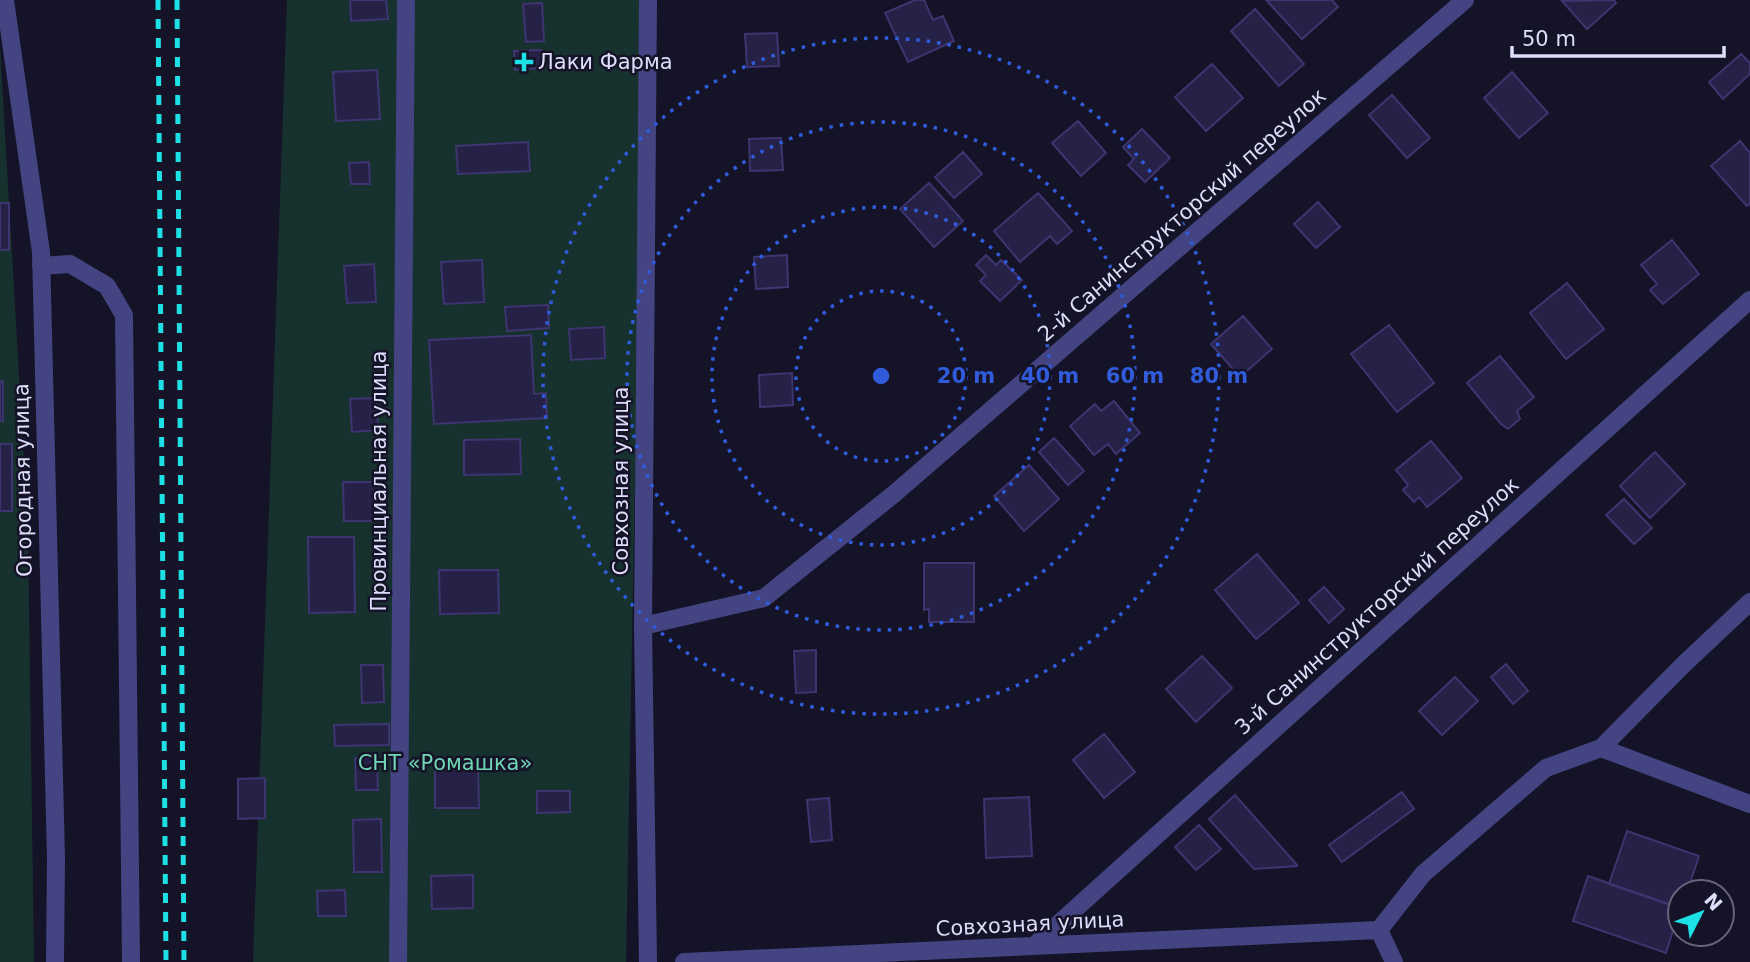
<svg xmlns="http://www.w3.org/2000/svg" width="1750" height="962" viewBox="0 0 1750 962" font-family="'DejaVu Sans',sans-serif">
	<style>
		.green { fill: #17312e }
		.building { fill: #262146; stroke: #3d3570; stroke-width: 2 }
		.lines { fill: none; stroke-linecap: round; stroke-linejoin: round }
		.minor { stroke: #434481; stroke-width: 18 }
		.rail { stroke: #1de0e7; stroke-width: 5; stroke-dasharray: 10 9; stroke-linecap: butt }
		.ring { fill: none; stroke: #305cdc; stroke-width: 3.5; stroke-dasharray: 3.5 7 }
		.poi-dot { fill: #1de0e7; stroke: #151327; stroke-width: 2.5 }
		.labels { text-anchor: middle; dominant-baseline: central; stroke-width: 5; stroke-linejoin: round; paint-order: stroke }
		.poi-label { font-size: 21px; fill: #deddfb; stroke: #151327; text-anchor: start }
		.street-label { font-size: 21px; fill: #deddfb; stroke: #151327 }
		.park-label { font-size: 21px; fill: #6fd5b5; stroke: #151327 }
		.centre { fill: #305cdc; stroke: #151327; stroke-width: 3.5 }
		.ring-label { font-size: 21px; text-anchor: middle; font-weight: bold; fill: #305cdc; stroke: #151327; stroke-width: 5; stroke-linejoin: round; paint-order: stroke }
	</style>
	<rect width="100%" height="100%" fill="#151327"/>
	<path class="green" d="M 287,0 L 644,0 L 626,962 L 253,962 Z
		M 0,46 L 28,531 L 34,962 L 0,962 Z"/>
	<path class="building" d="M 350,0 L 386,0 L 388,19 L 351,21 Z
		M 915,0 L 924,0 L 933,20 L 943,16 L 954,41 L 908,62 L 885,13 Z
		M 1266,0 L 1332,0 L 1338,7 L 1302,39 Z
		M 1614,0 L 1616,3 L 1587,29 L 1562,1 Z
		M 542,3 L 544,41 L 526,42 L 523,4 Z
		M 1255,9 L 1304,64 L 1279,86 L 1231,31 Z
		M 777,33 L 779,66 L 747,67 L 745,34 Z
		M 541,50 L 542,68 L 515,70 L 514,51 Z
		M 1741,54 L 1750,63 L 1750,74 L 1723,99 L 1709,82 Z
		M 1212,64 L 1243,98 L 1206,131 L 1175,97 Z
		M 377,70 L 380,119 L 336,121 L 333,72 Z
		M 1512,72 L 1548,113 L 1519,138 L 1484,98 Z
		M 1392,95 L 1430,138 L 1407,158 L 1369,115 Z
		M 1078,121 L 1106,153 L 1081,176 L 1052,143 Z
		M 1142,129 L 1170,158 L 1145,182 L 1128,165 L 1134,159 L 1123,147 Z
		M 781,138 L 783,170 L 750,171 L 749,139 Z
		M 1740,141 L 1750,153 L 1750,204 L 1747,206 L 1711,166 Z
		M 528,142 L 530,171 L 458,174 L 456,146 Z
		M 963,152 L 982,174 L 954,198 L 935,177 Z
		M 369,162 L 370,184 L 351,184 L 349,163 Z
		M 929,183 L 963,221 L 934,247 L 900,209 Z
		M 1038,193 L 1072,231 L 1057,244 L 1050,236 L 1020,262 L 994,231 Z
		M 1318,202 L 1340,227 L 1316,248 L 1294,224 Z
		M 0,203 L 9,203 L 9,250 L 0,250 Z
		M 1672,240 L 1699,274 L 1663,304 L 1650,290 L 1657,284 L 1641,265 Z
		M 787,255 L 788,287 L 756,289 L 754,257 Z
		M 986,255 L 996,265 L 1001,260 L 1022,280 L 1000,301 L 980,281 L 986,275 L 976,265 Z
		M 482,260 L 484,302 L 444,304 L 441,262 Z
		M 374,264 L 376,302 L 347,303 L 344,266 Z
		M 1567,283 L 1604,329 L 1566,359 L 1530,313 Z
		M 548,305 L 549,328 L 507,331 L 505,307 Z
		M 1243,316 L 1272,349 L 1240,377 L 1211,344 Z
		M 1389,325 L 1434,383 L 1397,412 L 1351,354 Z
		M 604,327 L 605,358 L 571,360 L 569,329 Z
		M 531,335 L 534,394 L 546,393 L 547,418 L 434,424 L 429,340 Z
		M 1500,356 L 1534,397 L 1517,411 L 1520,419 L 1508,429 L 1501,424 L 1467,383 Z
		M 792,373 L 793,405 L 760,407 L 759,375 Z
		M 0,381 L 3,381 L 3,421 L 0,421 Z
		M 377,398 L 378,430 L 352,432 L 350,399 Z
		M 1114,401 L 1140,433 L 1116,454 L 1108,444 L 1094,455 L 1070,426 L 1095,404 L 1101,411 Z
		M 1054,438 L 1084,471 L 1068,485 L 1039,452 Z
		M 520,439 L 521,474 L 464,475 L 464,440 Z
		M 1431,441 L 1462,478 L 1427,507 L 1419,497 L 1414,502 L 1403,490 L 1408,485 L 1396,470 Z
		M 0,444 L 12,444 L 12,511 L 0,511 Z
		M 1655,452 L 1685,484 L 1650,518 L 1620,486 Z
		M 1029,465 L 1059,499 L 1024,531 L 994,496 Z
		M 343,482 L 379,482 L 380,521 L 344,521 Z
		M 1624,499 L 1652,528 L 1634,544 L 1606,515 Z
		M 308,537 L 354,537 L 355,612 L 309,613 Z
		M 1257,554 L 1299,603 L 1256,639 L 1215,590 Z
		M 924,563 L 974,563 L 974,622 L 929,622 L 929,609 L 924,610 Z
		M 439,570 L 498,570 L 499,613 L 440,614 Z
		M 1324,587 L 1344,609 L 1329,623 L 1309,600 Z
		M 816,650 L 816,692 L 796,693 L 794,651 Z
		M 1202,656 L 1232,688 L 1196,722 L 1166,689 Z
		M 1506,664 L 1528,691 L 1513,704 L 1491,677 Z
		M 361,665 L 383,665 L 384,702 L 362,703 Z
		M 1455,677 L 1478,701 L 1442,735 L 1419,711 Z
		M 389,724 L 389,745 L 335,746 L 334,725 Z
		M 1104,734 L 1135,772 L 1104,798 L 1073,760 Z
		M 355,758 L 377,758 L 378,790 L 356,790 Z
		M 435,768 L 478,768 L 479,808 L 435,808 Z
		M 265,778 L 265,818 L 238,819 L 238,779 Z
		M 537,791 L 570,791 L 570,812 L 537,813 Z
		M 1402,792 L 1414,809 L 1342,862 L 1329,845 Z
		M 1235,795 L 1297,865 L 1297,866 L 1254,869 L 1209,819 Z
		M 1029,797 L 1032,856 L 986,858 L 984,799 Z
		M 829,798 L 832,840 L 811,842 L 807,800 Z
		M 381,819 L 382,872 L 354,872 L 353,820 Z
		M 1199,825 L 1221,849 L 1196,870 L 1175,847 Z
		M 1627,831 L 1699,856 L 1687,892 L 1680,892 L 1680,908 L 1609,884 Z
		M 473,875 L 473,908 L 432,909 L 431,876 Z
		M 1588,876 L 1680,908 L 1666,953 L 1573,921 Z
		M 345,890 L 346,916 L 318,916 L 317,891 Z"/>
	<g class="lines">
		<path class="minor" d="M 5,0 L 41,252 L 56,858 L 55,962
			M 648,0 L 643,626 L 648,962
			M 41,266 L 70,264 L 107,286 L 124,315 L 131,962
			M 643,626 L 764,598 L 894,494 L 1465,0
			M 1601,748 L 1684,664 L 1750,602
			M 1379,930 L 1423,874 L 1546,768 L 1601,748 L 1750,804
			M 1379,930 L 1394,962
			M 1034,946 L 1750,300
			M 398,962 L 406,0
			M 684,962 L 1379,930"/>
		<path class="rail" d="M 158,0 L 166,962
			M 177,0 L 184,962"/>
	</g>
	<g class="ring">
		<circle cx="881" cy="376" r="85"/>
		<circle cx="881" cy="376" r="169"/>
		<circle cx="881" cy="376" r="254"/>
		<circle cx="881" cy="376" r="338"/>
	</g>
	<path class="poi-dot" d="M520.5 51.5h7v7h7v7h-7v7h-7v-7h-7v-7h7z"/>
	<g class="labels">
		<g class="poi-label">
			<text x="538" y="62">Лаки Фарма</text>
		</g>
		<g class="street-label">
			<text transform="translate(1182 215) rotate(-41)">2-й Санинструкторский переулок</text>
			<text transform="translate(23 480) rotate(-91)">Огородная улица</text>
			<text transform="translate(379 481) rotate(-90)">Провинциальная улица</text>
			<text transform="translate(621 481) rotate(-90)">Совхозная улица</text>
			<text transform="translate(1377 606) rotate(-42)">3-й Санинструкторский переулок</text>
			<text transform="translate(1030 924) rotate(-3)">Совхозная улица</text>
		</g>
		<g class="park-label">
			<text x="445" y="763">СНТ «Ромашка»</text>
		</g>
	</g>
	<circle cx="881" cy="376" r="10" class="centre"/>
	<g class="ring-label">
		<text x="966" y="383">20 m</text>
		<text x="1050" y="383">40 m</text>
		<text x="1135" y="383">60 m</text>
		<text x="1219" y="383">80 m</text>
	</g>
	<g transform="translate(1701 913) rotate(48)"><circle r="33" fill="#151327" stroke="#65647c" stroke-width="2"/>
	<path d="M0-5L12 26L0 18L-12 26Z" fill="#1de0e7"/>
	<text y="-10" font-size="19" font-weight="bold" text-anchor="middle" fill="#deddfb">N</text>
	</g>
	<path d="M1512 46v10h212v-10" fill="none" stroke="#deddfb" stroke-width="3.5"/>
	<text x="1522" y="46" font-size="21" fill="#deddfb" stroke="#151327" stroke-width="5" paint-order="stroke">50 m</text>
</svg>
